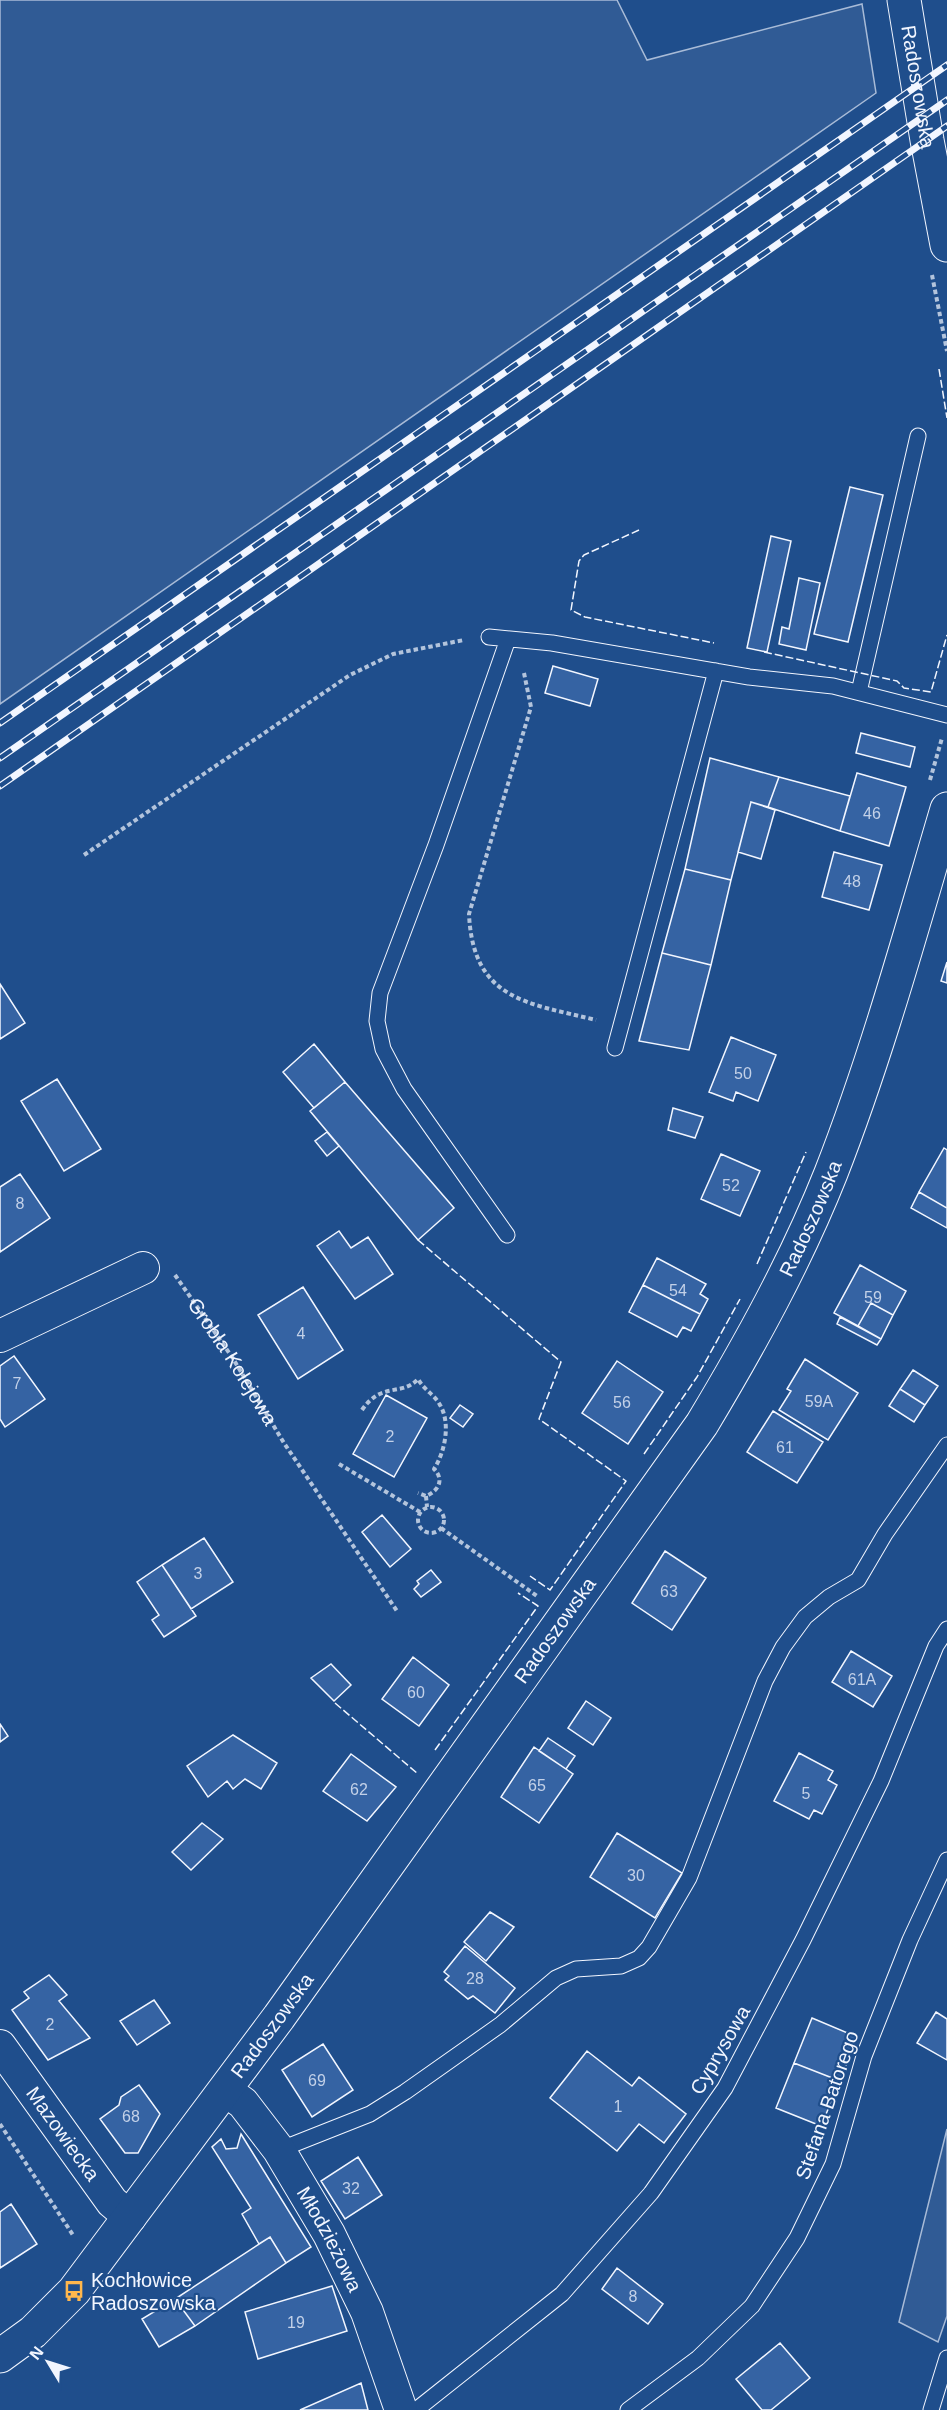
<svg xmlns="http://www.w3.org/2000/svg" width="947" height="2410" viewBox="0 0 947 2410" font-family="Helvetica,sans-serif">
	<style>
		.green { fill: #305b95; stroke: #a8bbd7; stroke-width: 1.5 }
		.building { fill: #3563a3; stroke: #f2f6ff; stroke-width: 1.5 }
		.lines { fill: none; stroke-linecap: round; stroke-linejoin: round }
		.service-casing { stroke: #f2f6ff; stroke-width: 17 }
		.minor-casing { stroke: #f2f6ff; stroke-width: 34 }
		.tertiary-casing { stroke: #f2f6ff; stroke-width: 35 }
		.path { stroke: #b3c4dc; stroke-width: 4; stroke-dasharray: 4.5 3; stroke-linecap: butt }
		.service { stroke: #1f4e8c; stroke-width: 15 }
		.minor { stroke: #1f4e8c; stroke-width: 32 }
		.tertiary { stroke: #1f4e8c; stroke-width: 33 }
		.rail-casing { stroke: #f2f6ff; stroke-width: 7 }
		.rail { stroke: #1f4e8c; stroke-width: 4.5; stroke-dasharray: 14; stroke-linecap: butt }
		.fence { stroke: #f2f6ff; stroke-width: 1.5; stroke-dasharray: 8 3; stroke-linecap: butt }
		.labels { text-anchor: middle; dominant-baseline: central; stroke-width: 4.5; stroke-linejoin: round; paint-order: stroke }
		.number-label { font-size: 16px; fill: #c3d1e8 }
		.street-label { font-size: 20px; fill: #f2f6ff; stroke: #1f4e8c }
		.poi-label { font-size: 20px; fill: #f2f6ff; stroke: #1f4e8c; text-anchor: start }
	</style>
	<rect width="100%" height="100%" fill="#1f4e8c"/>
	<path class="green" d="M 0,0 L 617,0 L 647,60 L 862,4 L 876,93 L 0,704 Z
		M 947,2129 L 947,2316 L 938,2342 L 899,2322 Z"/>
	<path class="building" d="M 850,487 L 883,495 L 848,642 L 814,634 Z
		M 771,536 L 791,541 L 767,652 L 747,648 Z
		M 799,578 L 820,583 L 806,650 L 779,644 L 782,627 L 789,629 Z
		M 553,666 L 598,679 L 590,706 L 545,693 Z
		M 861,733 L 915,747 L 910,767 L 856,753 Z
		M 710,758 L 779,777 L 768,807 L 751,802 L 731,880 L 685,869 Z
		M 857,773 L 906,787 L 889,846 L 840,831 Z
		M 779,777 L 850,796 L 840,831 L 768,807 Z
		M 751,802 L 775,810 L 761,859 L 738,852 Z
		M 834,852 L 882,865 L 869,910 L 822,897 Z
		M 685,869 L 731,880 L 711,965 L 662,953 Z
		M 662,953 L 711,965 L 689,1050 L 639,1041 Z
		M 947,962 L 947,983 L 941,981 Z
		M 0,984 L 25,1023 L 0,1039 Z
		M 731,1037 L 776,1055 L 758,1101 L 736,1092 L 733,1101 L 709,1092 Z
		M 314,1044 L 345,1082 L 314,1108 L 283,1072 Z
		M 57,1079 L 101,1149 L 64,1171 L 21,1101 Z
		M 345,1082 L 454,1208 L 418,1240 L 310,1111 Z
		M 673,1108 L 703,1117 L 695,1138 L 668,1130 Z
		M 327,1132 L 339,1146 L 327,1156 L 315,1141 Z
		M 944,1148 L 947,1150 L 947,1208 L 919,1192 Z
		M 721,1154 L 760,1171 L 740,1216 L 701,1199 Z
		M 20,1174 L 50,1218 L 0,1252 L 0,1187 Z
		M 919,1192 L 947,1208 L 947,1228 L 911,1208 Z
		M 339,1231 L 351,1248 L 368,1237 L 393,1274 L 355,1299 L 317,1246 Z
		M 657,1258 L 706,1284 L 700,1294 L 708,1299 L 700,1314 L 643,1285 Z
		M 860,1265 L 906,1291 L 893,1315 L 871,1303 L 858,1326 L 834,1313 Z
		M 643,1285 L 700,1314 L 691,1331 L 683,1327 L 677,1337 L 629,1312 Z
		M 303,1287 L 343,1350 L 298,1379 L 258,1315 Z
		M 871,1303 L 893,1315 L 881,1339 L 858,1326 Z
		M 840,1317 L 881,1339 L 877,1345 L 837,1324 Z
		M 14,1356 L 45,1399 L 5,1427 L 0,1419 L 0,1366 Z
		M 805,1359 L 858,1393 L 828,1440 L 779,1410 L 791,1391 L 787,1389 Z
		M 617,1361 L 663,1392 L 628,1444 L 582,1413 Z
		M 913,1370 L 938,1386 L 925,1405 L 900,1389 Z
		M 900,1389 L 925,1405 L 914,1422 L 889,1406 Z
		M 386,1395 L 427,1418 L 394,1477 L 353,1454 Z
		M 460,1405 L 473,1414 L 463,1427 L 450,1418 Z
		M 773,1411 L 823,1442 L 797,1483 L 747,1452 Z
		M 382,1515 L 411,1549 L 390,1567 L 362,1532 Z
		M 204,1538 L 233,1582 L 191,1609 L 162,1565 Z
		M 665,1551 L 706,1578 L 672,1630 L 632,1603 Z
		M 162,1565 L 196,1616 L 164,1637 L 152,1620 L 159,1615 L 137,1582 Z
		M 431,1570 L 441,1582 L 421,1597 L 414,1589 L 419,1584 L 417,1581 Z
		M 851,1651 L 892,1676 L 873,1707 L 832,1682 Z
		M 413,1657 L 449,1685 L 419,1726 L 382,1699 Z
		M 331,1664 L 351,1685 L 334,1701 L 311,1678 Z
		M 586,1701 L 611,1718 L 593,1745 L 568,1728 Z
		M 0,1724 L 8,1736 L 0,1742 Z
		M 233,1735 L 277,1763 L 261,1789 L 245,1779 L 233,1789 L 227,1781 L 208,1797 L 187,1766 Z
		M 548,1738 L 575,1756 L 566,1769 L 539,1751 Z
		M 534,1747 L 573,1774 L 539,1823 L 501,1797 Z
		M 799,1753 L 833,1771 L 828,1780 L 837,1785 L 822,1814 L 814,1810 L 809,1819 L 774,1801 Z
		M 351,1754 L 396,1787 L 367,1821 L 323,1791 Z
		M 202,1823 L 223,1839 L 191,1870 L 172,1852 Z
		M 617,1833 L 682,1873 L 655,1918 L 590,1877 Z
		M 490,1912 L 514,1927 L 486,1961 L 464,1942 Z
		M 465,1946 L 515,1988 L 495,2013 L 473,1996 L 468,1999 L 445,1980 L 449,1976 L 444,1972 Z
		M 49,1975 L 67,1995 L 59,2001 L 90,2038 L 48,2060 L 12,2010 L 29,1998 L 24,1992 Z
		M 154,2000 L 170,2023 L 137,2045 L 120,2021 Z
		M 936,2012 L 947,2019 L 947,2060 L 917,2043 Z
		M 812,2018 L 857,2037 L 840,2081 L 794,2063 Z
		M 323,2044 L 353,2090 L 312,2117 L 282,2070 Z
		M 587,2051 L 632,2086 L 639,2077 L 686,2114 L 664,2143 L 639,2124 L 617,2151 L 550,2098 Z
		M 794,2063 L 840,2081 L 821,2126 L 776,2108 Z
		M 139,2085 L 160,2114 L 138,2153 L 125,2153 L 100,2119 L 119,2105 L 121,2097 Z
		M 241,2134 L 311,2247 L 286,2263 L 270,2237 L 259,2244 L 242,2214 L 251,2208 L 212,2147 L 221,2139 L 226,2149 L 237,2148 Z
		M 358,2157 L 382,2195 L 345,2219 L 321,2181 Z
		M 11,2204 L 37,2244 L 0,2268 L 0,2212 Z
		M 270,2237 L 286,2263 L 195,2326 L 175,2299 Z
		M 617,2268 L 663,2304 L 648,2324 L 602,2289 Z
		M 332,2286 L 347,2331 L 258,2359 L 245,2312 Z
		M 175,2299 L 195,2326 L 159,2347 L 142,2319 Z
		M 780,2343 L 810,2378 L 771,2410 L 762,2410 L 736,2379 Z
		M 361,2383 L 368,2410 L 300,2410 Z"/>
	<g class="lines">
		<defs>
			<path id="service" d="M 489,637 L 552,643 L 749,677 L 833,686 L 947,715
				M 859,692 L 918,436
				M 615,1048 L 716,671
				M 507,1235 L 404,1089 L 383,1049 L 377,1021 L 380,993 L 436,845 L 508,639
				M 279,2150 L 370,2114 L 405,2092 L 500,2025 L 556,1978 L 576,1969 L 621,1966 L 639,1958 L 649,1947 L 689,1878 L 765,1681 L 783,1647 L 805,1617 L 829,1597 L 858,1580 L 885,1534 L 947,1445
				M 416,2410 L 562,2294 L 651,2193 L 725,2088 L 803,1940 L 881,1781 L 936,1646 L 947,1629
				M 628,2410 L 698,2358 L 752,2306 L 797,2238 L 833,2164 L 864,2056 L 910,1940 L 947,1860
				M 931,2410 L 947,2358"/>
			<g id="minor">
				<path d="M 0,1336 L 143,1268"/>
				<path id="s2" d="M 0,2046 L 112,2202 L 130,2217"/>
				<path id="s3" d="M 225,2090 L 243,2103 L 279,2150 L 329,2234 L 367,2312 L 401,2410"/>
			</g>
			<g id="tertiary">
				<path id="s4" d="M 904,0 L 927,140 L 947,245"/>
				<path id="s5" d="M 0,2356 L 33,2332 L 74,2291 L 279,2017 L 702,1424 C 750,1344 796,1261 831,1173 C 877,1055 911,931 947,809"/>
			</g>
		</defs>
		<use href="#service" class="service-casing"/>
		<use href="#minor" class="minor-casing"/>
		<use href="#tertiary" class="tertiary-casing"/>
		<g class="path">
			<path d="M 932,275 L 947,351"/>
			<path d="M 524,673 L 531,707 L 469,914 C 473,1000 527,1003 596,1020"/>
			<path d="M 930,780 L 942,738"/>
			<path d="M 84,855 L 350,675 L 393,654 L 464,640"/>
			<path id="s1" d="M 175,1275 L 232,1357 L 284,1443 L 397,1611"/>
			<path d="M 362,1410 C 382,1381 401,1397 418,1379 C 424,1390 435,1395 440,1405 C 451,1423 445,1452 434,1469 C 445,1480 438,1491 426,1496 L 418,1493"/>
			<path d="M 339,1464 L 420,1512"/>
			<path d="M 426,1496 L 427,1507"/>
			<circle cx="431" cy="1520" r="13"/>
			<path d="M 441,1528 L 537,1596"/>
			<path d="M 0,2124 L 73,2235"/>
		</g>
		<use href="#service" class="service"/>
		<use href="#minor" class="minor"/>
		<use href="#tertiary" class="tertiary"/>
		<defs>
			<path id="rail" d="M 0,723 L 947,65
				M 0,758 L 947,100
				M 0,786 L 947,126"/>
		</defs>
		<use href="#rail" class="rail-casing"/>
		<use href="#rail" class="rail"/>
		<path class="fence" d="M 939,369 L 947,418
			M 639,530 L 584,555 L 579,561 L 571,610 L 585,617 L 714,643
			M 764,652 L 897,681 L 904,688 L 931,692 L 947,635
			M 418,1240 L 561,1362 L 539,1419 L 626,1481 L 550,1590 L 530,1576
			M 757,1264 L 806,1152
			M 644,1454 L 697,1377 L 740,1299
			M 335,1703 L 418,1774
			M 435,1750 L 538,1606 L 518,1593"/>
	</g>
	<defs>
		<symbol id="bus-bare" viewBox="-9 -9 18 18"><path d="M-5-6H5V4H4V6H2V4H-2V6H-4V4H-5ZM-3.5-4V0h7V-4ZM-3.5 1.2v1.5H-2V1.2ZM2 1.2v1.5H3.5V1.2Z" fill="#ffb74d" stroke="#1f4e8c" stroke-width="2.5" paint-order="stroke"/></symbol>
	</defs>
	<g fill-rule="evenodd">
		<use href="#bus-bare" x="59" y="2276" width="30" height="30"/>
	</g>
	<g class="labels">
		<g class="number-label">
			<text x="872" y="813">46</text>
			<text x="852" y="881">48</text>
			<text x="743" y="1073">50</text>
			<text x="731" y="1185">52</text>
			<text x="20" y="1203">8</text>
			<text x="678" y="1290">54</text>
			<text x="873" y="1297">59</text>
			<text x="301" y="1333">4</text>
			<text x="17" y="1383">7</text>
			<text x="819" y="1401">59A</text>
			<text x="622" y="1402">56</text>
			<text x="390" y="1436">2</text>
			<text x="785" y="1447">61</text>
			<text x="198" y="1573">3</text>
			<text x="669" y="1591">63</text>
			<text x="862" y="1679">61A</text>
			<text x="416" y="1692">60</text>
			<text x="537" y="1785">65</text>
			<text x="359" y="1789">62</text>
			<text x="806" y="1793">5</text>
			<text x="636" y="1875">30</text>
			<text x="475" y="1978">28</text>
			<text x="50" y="2024">2</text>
			<text x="317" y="2080">69</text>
			<text x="618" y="2106">1</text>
			<text x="131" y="2116">68</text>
			<text x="351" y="2188">32</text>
			<text x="633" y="2296">8</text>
			<text x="296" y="2322">19</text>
		</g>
		<g class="street-label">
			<text stroke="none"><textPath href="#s4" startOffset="88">Radoszowska</textPath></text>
			<text stroke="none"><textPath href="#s5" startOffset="1402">Radoszowska</textPath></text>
			<text stroke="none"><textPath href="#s1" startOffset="104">Grobla Kolejowa</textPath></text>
			<text stroke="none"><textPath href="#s5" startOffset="916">Radoszowska</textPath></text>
			<text stroke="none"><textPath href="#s5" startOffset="430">Radoszowska</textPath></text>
			<text transform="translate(720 2050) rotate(-60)">Cyprysowa</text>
			<text transform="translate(827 2105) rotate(-71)">Stefana Batorego</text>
			<text stroke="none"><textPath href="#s2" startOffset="108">Mazowiecka</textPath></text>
			<text stroke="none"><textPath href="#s3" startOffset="184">Młodzieżowa</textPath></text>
		</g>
		<g class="poi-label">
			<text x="91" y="2280">Kochłowice<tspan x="91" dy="23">Radoszowska</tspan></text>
		</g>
	</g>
	<g transform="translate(48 2362) rotate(308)" stroke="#1f4e8c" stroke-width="4.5" paint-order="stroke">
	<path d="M0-4.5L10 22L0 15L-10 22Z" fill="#f2f6ff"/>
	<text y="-9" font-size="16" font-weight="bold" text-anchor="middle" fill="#f2f6ff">N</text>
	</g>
</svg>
